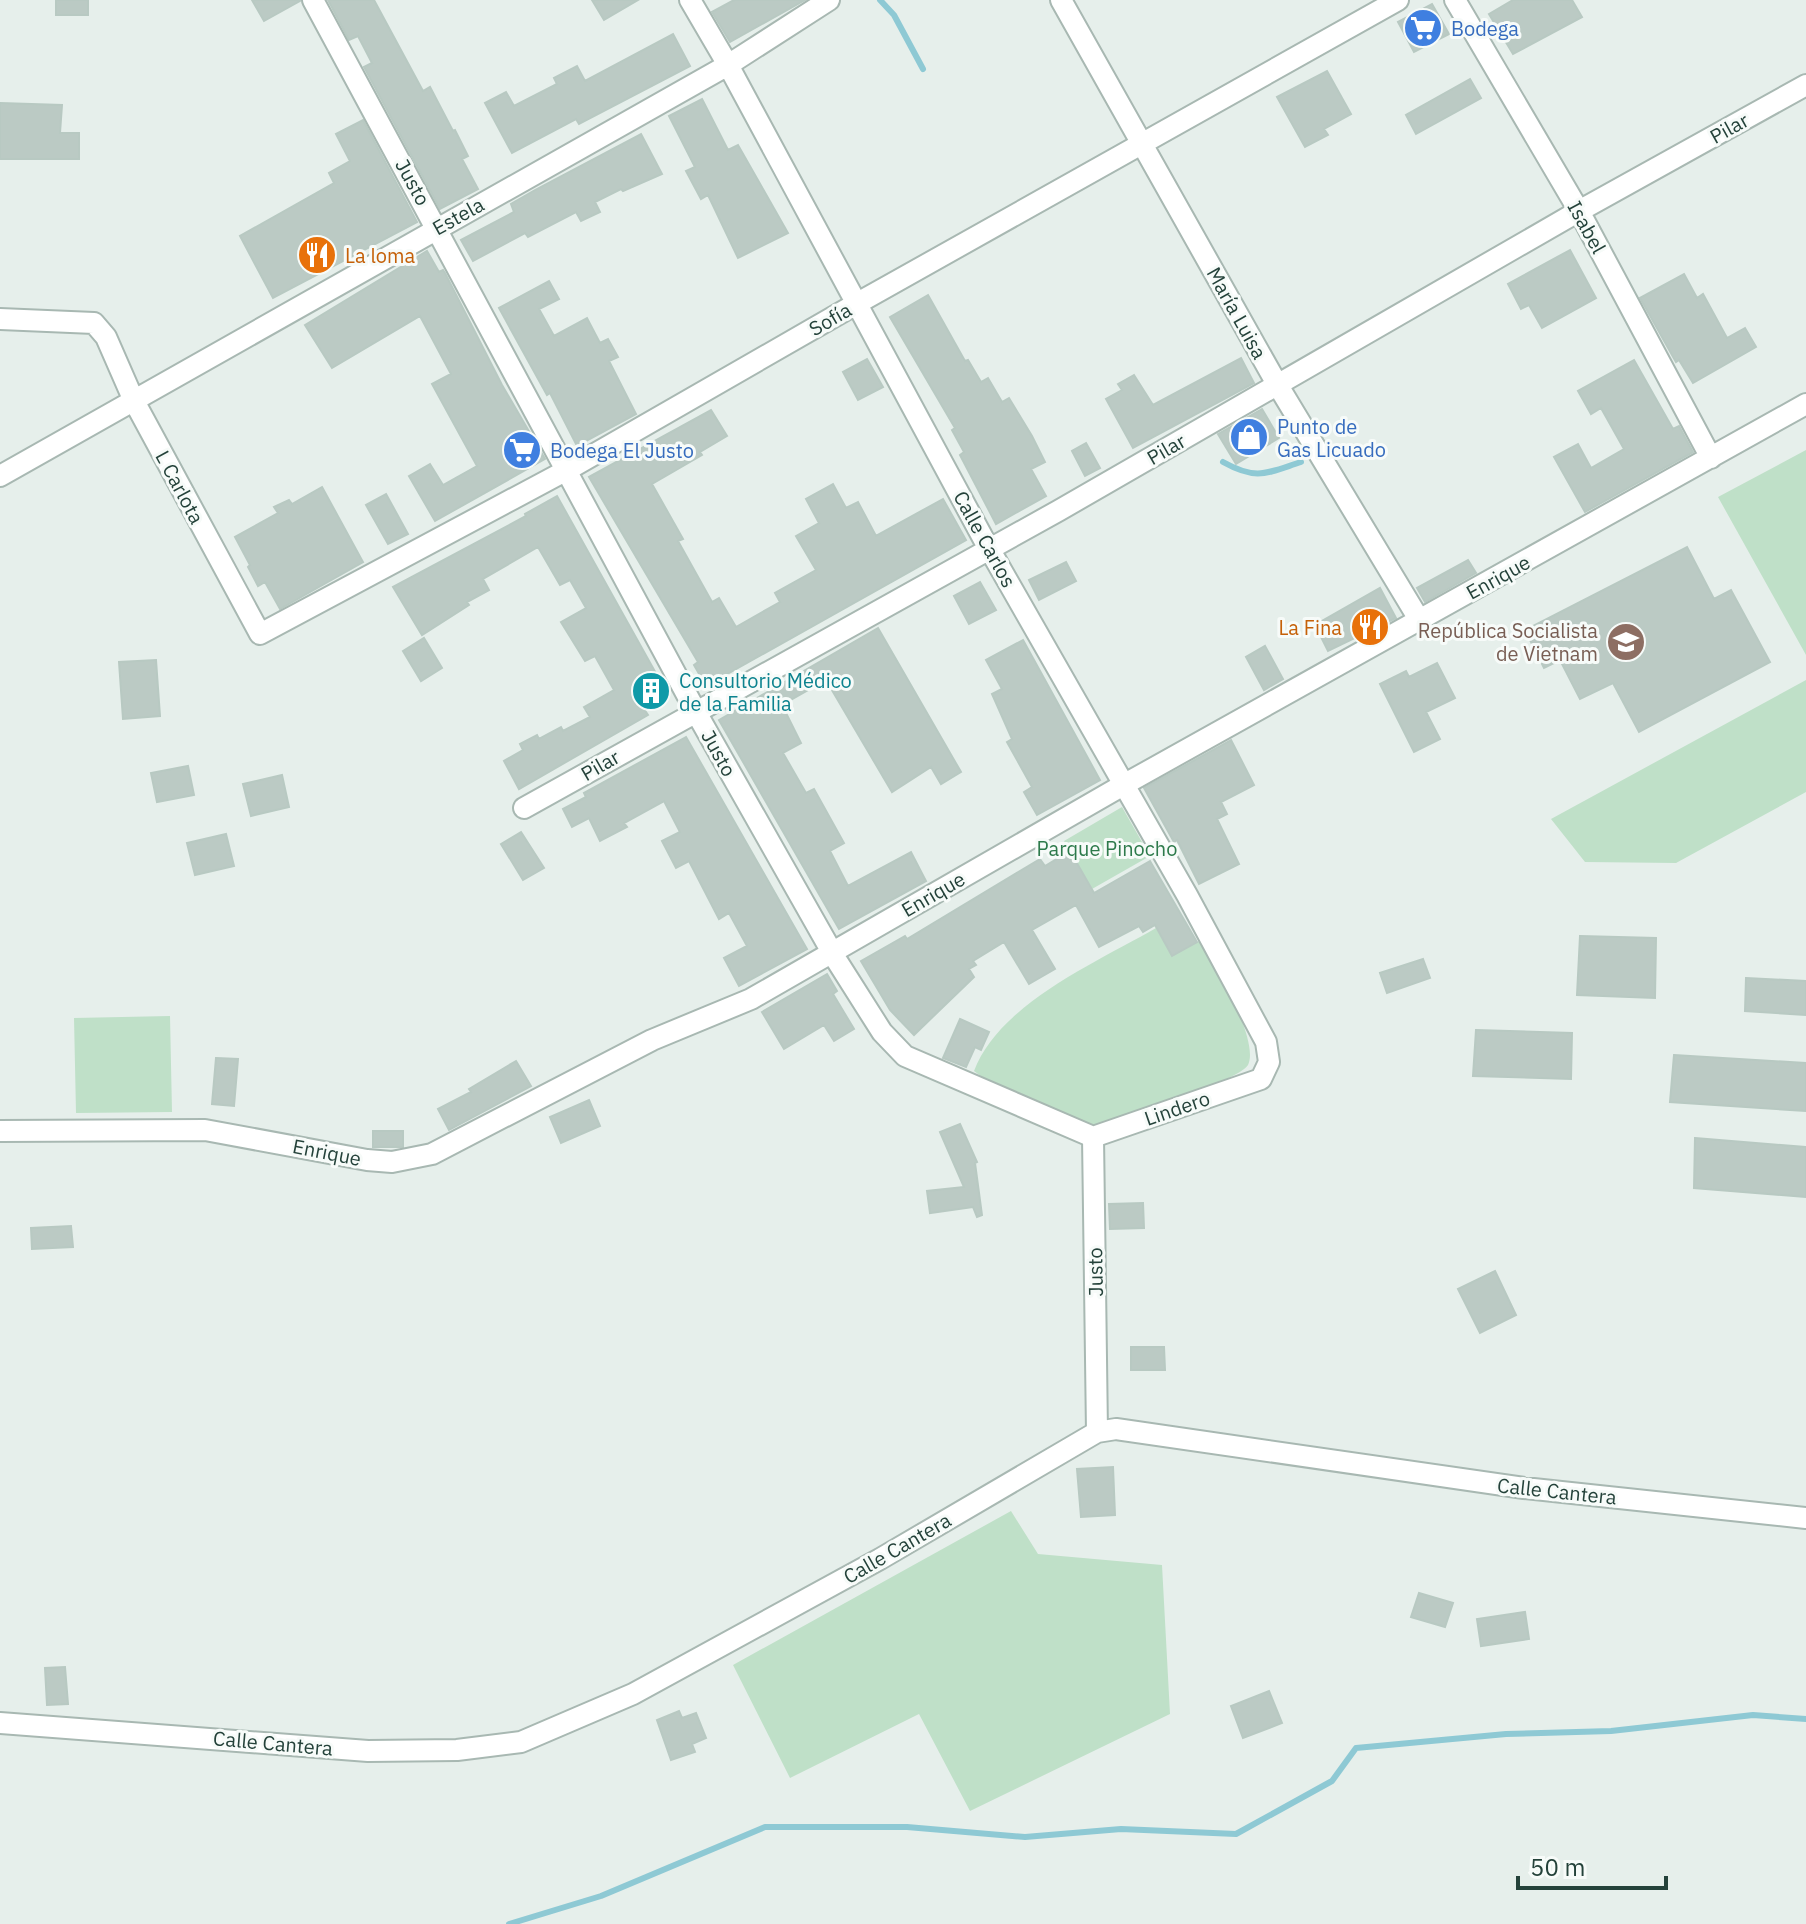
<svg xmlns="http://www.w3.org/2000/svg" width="1806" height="1924" viewBox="0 0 1806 1924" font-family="'IBM Plex Sans',sans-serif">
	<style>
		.green { fill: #bfe0c8 }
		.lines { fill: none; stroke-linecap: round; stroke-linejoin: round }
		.stream { stroke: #8ec9d4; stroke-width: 6 }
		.building { fill: #bbcac4; stroke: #b8c9c2; stroke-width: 2 }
		.minor-casing { stroke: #a8b8b2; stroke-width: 24 }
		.minor { stroke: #fff; stroke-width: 20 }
		.labels { text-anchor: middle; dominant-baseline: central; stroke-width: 6; stroke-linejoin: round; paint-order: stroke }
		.shop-label { font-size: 20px; fill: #366cbe; stroke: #f7fbf9; text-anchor: start }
		.street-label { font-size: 20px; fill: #24423a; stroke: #f7fbf9 }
		.food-label { font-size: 20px; fill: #c56008; stroke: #f7fbf9; text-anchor: start }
		.education-label { font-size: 20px; fill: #785e54; stroke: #f7fbf9; text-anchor: end }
		.culture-label { font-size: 20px; fill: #0d838f; stroke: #f7fbf9; text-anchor: start }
		.park-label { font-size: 20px; fill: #2d7a4b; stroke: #f7fbf9 }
	</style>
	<rect width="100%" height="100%" fill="#e6efeb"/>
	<path class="green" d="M 1806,450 L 1806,655 L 1718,497 Z
		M 1806,680 L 1806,792 L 1676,863 L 1585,862 L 1551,819 Z
		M 1122,807 L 1150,856 L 1092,889 L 1064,841 Z
		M 1156,928 L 1172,956 L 1203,939 C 1214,963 1260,1041 1248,1065 C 1239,1081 1118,1120 1094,1128 L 982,1077 L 974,1071 C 999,1004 1097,962 1156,928 Z
		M 170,1016 L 172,1112 L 76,1113 L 74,1018 Z
		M 1011,1511 L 1038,1554 L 1162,1565 L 1170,1714 L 970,1811 L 919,1714 L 790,1778 L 733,1665 Z"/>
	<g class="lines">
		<path class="stream" d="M 880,0 L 894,15 L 923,69
			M 1223,462 C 1257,481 1267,473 1301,462
			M 509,1924 L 601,1896 L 765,1827 L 907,1827 L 1025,1837 L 1121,1829 L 1236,1834 L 1332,1781 L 1356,1748 L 1506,1734 L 1611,1731 L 1753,1715 L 1806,1719"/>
	</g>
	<path class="building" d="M 56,0 L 88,0 L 88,15 L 56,15 Z
		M 252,0 L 300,0 L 300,1 L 264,21 Z
		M 328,0 L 374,0 L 423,91 L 430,87 L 453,131 L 455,130 L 468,156 L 462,159 L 478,189 L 440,209 L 364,67 L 372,63 L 358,36 L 349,40 Z
		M 592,0 L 638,0 L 604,20 Z
		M 734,0 L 805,0 L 730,42 L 712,12 Z
		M 1513,0 L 1572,0 L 1582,17 L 1513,54 L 1489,14 Z
		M 1432,4 L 1449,34 L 1414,52 L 1398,22 Z
		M 673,34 L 690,66 L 579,124 L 576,119 L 512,153 L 485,103 L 506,92 L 514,106 L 557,84 L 554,78 L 577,66 L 585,81 Z
		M 1327,71 L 1351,114 L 1324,129 L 1328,135 L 1305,147 L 1277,97 Z
		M 1470,79 L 1481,98 L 1416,134 L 1406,115 Z
		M 702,99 L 728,150 L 738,145 L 788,233 L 738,258 L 708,195 L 701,199 L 686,171 L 695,167 L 669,116 Z
		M 0,103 L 62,105 L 60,133 L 79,133 L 79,159 L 0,159 Z
		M 363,120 L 417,222 L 273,298 L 240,236 L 334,183 L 329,173 L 350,161 L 336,134 Z
		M 641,134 L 662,174 L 623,191 L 621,189 L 595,202 L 600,212 L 581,221 L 576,212 L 528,237 L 525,233 L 473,261 L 461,240 L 514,212 L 511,204 L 535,190 Z
		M 1570,250 L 1596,298 L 1542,328 L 1529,305 L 1521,309 L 1508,284 Z
		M 427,251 L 439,272 L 443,270 L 445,273 L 502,385 L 545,459 L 435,521 L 409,476 L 430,464 L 443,485 L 477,466 L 432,384 L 451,374 L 420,316 L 332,368 L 305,325 Z
		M 1684,274 L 1697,298 L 1703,294 L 1727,338 L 1745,328 L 1756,347 L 1693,383 L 1679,360 L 1676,362 L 1640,298 Z
		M 549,281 L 559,299 L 539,309 L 554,336 L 587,318 L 600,343 L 608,339 L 618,357 L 609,361 L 636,414 L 577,446 L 550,393 L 547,395 L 499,308 Z
		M 928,295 L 965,361 L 968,360 L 981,382 L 988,378 L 1002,402 L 1009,398 L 1032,436 L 1045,462 L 1031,469 L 1046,496 L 996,524 L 960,455 L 964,452 L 952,430 L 955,428 L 890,317 Z
		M 1241,358 L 1254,383 L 1133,448 L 1106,399 L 1122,390 L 1118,384 L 1134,375 L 1153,405 Z
		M 867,359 L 883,387 L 858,400 L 843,372 Z
		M 1634,360 L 1673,429 L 1679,426 L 1693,452 L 1585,512 L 1554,457 L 1578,444 L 1591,468 L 1624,449 L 1601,408 L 1591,414 L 1578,391 Z
		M 1262,409 L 1279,438 L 1236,464 L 1218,434 Z
		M 711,410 L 727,436 L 700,452 L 702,455 L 652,484 L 683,539 L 678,541 L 712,602 L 719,598 L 736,627 L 780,602 L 775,593 L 816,570 L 796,536 L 819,523 L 806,499 L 833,484 L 846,508 L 858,502 L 876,536 L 943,499 L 966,540 L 706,686 L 694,665 L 698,662 L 589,477 Z
		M 1086,443 L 1100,468 L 1085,476 L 1072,451 Z
		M 322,487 L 363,562 L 280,609 L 265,582 L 258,586 L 248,567 L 250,565 L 235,537 L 278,513 L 274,507 L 289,500 L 292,504 Z
		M 386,494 L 408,534 L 388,544 L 366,505 Z
		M 557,496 L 668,695 L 644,709 L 648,715 L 519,789 L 504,761 L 523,750 L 520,744 L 537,735 L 539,739 L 561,727 L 563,731 L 590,717 L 584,707 L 614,690 L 595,656 L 585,661 L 561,622 L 586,608 L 570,580 L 560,585 L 538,547 L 483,579 L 489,590 L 467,602 L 469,605 L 422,635 L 393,587 L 526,516 L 525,514 Z
		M 1687,547 L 1714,599 L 1731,590 L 1770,662 L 1639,732 L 1613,683 L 1580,699 L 1560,660 L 1544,668 L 1525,630 Z
		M 1468,560 L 1476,573 L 1425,602 L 1417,588 Z
		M 1066,562 L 1076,581 L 1039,600 L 1029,580 Z
		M 980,582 L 996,610 L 969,624 L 954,596 Z
		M 1380,588 L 1396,618 L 1328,651 L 1315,625 Z
		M 878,628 L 961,772 L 941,784 L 931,767 L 892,792 L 826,680 L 782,705 L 801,743 L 783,753 L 806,793 L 814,789 L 844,843 L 830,851 L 848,886 L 911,852 L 926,881 L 839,929 L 719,720 Z
		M 424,638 L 442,668 L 421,681 L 403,651 Z
		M 1023,640 L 1100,780 L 1037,815 L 1024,792 L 1032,787 L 1007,742 L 1012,739 L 992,694 L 1002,689 L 986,660 Z
		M 1265,646 L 1283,679 L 1264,690 L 1246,657 Z
		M 156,660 L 160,716 L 123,719 L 119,662 Z
		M 1437,663 L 1455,698 L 1426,712 L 1440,739 L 1414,752 L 1380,684 L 1406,671 L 1409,677 Z
		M 686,737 L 807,949 L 739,986 L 724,958 L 747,946 L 729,913 L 719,919 L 689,861 L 676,868 L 662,841 L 680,832 L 664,801 L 624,823 L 627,827 L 600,841 L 589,818 L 572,827 L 563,809 L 586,797 L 584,793 Z
		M 1231,740 L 1254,785 L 1221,802 L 1227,814 L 1217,819 L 1239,864 L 1199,884 L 1177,840 L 1174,842 L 1144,788 Z
		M 188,766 L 194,795 L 157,802 L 151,773 Z
		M 282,775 L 289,807 L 251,816 L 243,784 Z
		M 521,832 L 544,868 L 523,880 L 501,844 Z
		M 226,834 L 234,866 L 195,875 L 187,843 Z
		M 1070,851 L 1094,893 L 1150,861 L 1197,942 L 1172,956 L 1155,925 L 1143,932 L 1139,926 L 1099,947 L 1076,905 L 1032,930 L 1055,969 L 1029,984 L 1004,942 L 973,961 L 976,965 L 969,969 L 974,977 L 914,1035 L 890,1010 L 861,961 L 905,936 L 907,939 L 1040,859 L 1045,866 Z
		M 1580,936 L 1656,938 L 1655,998 L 1577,995 Z
		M 1423,959 L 1430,978 L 1387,993 L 1380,973 Z
		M 827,974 L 837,991 L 833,994 L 854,1029 L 834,1041 L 824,1025 L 784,1049 L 762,1012 Z
		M 1746,978 L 1806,981 L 1806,1015 L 1745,1011 Z
		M 960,1019 L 989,1032 L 981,1050 L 975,1047 L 966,1067 L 943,1058 Z
		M 1476,1030 L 1572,1033 L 1571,1079 L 1473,1076 Z
		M 1674,1055 L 1806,1063 L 1806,1111 L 1670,1102 Z
		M 216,1058 L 238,1059 L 234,1106 L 212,1104 Z
		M 516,1061 L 531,1086 L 449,1130 L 438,1109 L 471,1092 L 469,1089 Z
		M 589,1100 L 600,1126 L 561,1143 L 550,1117 Z
		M 960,1124 L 977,1162 L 975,1163 L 982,1215 L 977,1217 L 973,1207 L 930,1213 L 927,1191 L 964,1187 L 940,1132 Z
		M 373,1131 L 403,1131 L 403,1147 L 373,1147 Z
		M 1695,1138 L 1806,1147 L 1806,1197 L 1694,1188 Z
		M 1143,1203 L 1144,1228 L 1110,1229 L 1109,1204 Z
		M 71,1226 L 73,1247 L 32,1249 L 31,1228 Z
		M 1495,1271 L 1516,1315 L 1480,1333 L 1458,1289 Z
		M 1131,1347 L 1164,1347 L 1165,1370 L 1131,1370 Z
		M 1113,1467 L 1115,1515 L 1081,1517 L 1077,1469 Z
		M 1419,1593 L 1453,1603 L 1445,1627 L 1411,1617 Z
		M 1525,1612 L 1529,1639 L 1481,1646 L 1477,1619 Z
		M 65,1667 L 68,1704 L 47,1705 L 45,1668 Z
		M 1269,1691 L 1282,1723 L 1243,1738 L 1231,1706 Z
		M 679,1711 L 682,1718 L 696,1713 L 706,1738 L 692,1744 L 695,1752 L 671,1760 L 657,1720 Z"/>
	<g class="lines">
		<defs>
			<path id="minor" d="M 313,0 L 701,721 L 837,961 L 882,1032 L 905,1056 L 1093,1137
				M 690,0 L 728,65 L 983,538 L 1187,895 L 1266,1042 L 1269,1062 L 1261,1079 L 1093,1137
				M 1061,0 L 1277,384 L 1420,621
				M 1455,0 L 1579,211 L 1711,458
				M 0,319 L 94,323 L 106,337 L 134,401 L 260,634 L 567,470 L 856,304 L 1398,0
				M 0,476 L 728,65 L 829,0
				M 524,808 L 1058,511 L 1579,211 L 1806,85
				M 0,1131 L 205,1130 L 367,1160 L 392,1162 L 432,1154 L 652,1040 L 751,999 L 1125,784 L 1806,404
				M 1093,1137 L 1097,1432
				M 0,1723 L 368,1751 L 457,1750 L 521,1742 L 633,1694 L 880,1559 L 1097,1432 L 1116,1429 L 1524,1488 L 1806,1518"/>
		</defs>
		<use href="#minor" class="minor-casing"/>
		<use href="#minor" class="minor"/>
	</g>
	<defs>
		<symbol id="supermarket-disc" viewBox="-11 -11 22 22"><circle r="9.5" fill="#3f7fe0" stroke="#f7fbf9"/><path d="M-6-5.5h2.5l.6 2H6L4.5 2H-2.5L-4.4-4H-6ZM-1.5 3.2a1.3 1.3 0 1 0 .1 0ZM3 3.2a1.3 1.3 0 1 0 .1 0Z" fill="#fff"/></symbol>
		<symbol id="restaurant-disc" viewBox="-11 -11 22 22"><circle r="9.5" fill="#e8710a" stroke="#f7fbf9"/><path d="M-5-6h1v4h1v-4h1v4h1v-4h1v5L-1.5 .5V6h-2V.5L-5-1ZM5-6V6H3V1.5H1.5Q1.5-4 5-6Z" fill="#fff"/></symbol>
		<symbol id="shop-disc" viewBox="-11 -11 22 22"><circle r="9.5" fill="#3f7fe0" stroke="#f7fbf9"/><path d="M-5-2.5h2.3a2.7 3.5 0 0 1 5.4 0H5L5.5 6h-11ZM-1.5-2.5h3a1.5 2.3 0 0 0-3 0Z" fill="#fff"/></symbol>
		<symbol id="school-disc" viewBox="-11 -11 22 22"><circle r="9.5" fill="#8d6e63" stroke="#f7fbf9"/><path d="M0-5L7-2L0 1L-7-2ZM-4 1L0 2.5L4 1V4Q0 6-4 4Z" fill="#fff"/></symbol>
		<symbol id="building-disc" viewBox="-11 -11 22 22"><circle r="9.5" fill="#0f9aa8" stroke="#f7fbf9"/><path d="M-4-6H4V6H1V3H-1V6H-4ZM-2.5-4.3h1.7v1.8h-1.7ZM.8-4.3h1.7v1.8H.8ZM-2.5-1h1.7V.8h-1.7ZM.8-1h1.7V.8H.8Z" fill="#fff"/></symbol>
	</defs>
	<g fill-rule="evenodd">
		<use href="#supermarket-disc" x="1401" y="6" width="44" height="44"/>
		<use href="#restaurant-disc" x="295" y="233" width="44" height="44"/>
		<use href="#shop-disc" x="1227" y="415" width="44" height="44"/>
		<use href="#supermarket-disc" x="500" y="428" width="44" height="44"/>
		<use href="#restaurant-disc" x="1348" y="605" width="44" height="44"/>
		<use href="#school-disc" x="1604" y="620" width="44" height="44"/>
		<use href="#building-disc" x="629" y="669" width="44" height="44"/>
	</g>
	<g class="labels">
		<g class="shop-label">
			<text x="1451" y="28">Bodega</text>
			<text x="1277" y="426">Punto de<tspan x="1277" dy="23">Gas Licuado</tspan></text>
			<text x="550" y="450">Bodega El Justo</text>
		</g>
		<g class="street-label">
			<text transform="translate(1729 128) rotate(-29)">Pilar</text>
			<text transform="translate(413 182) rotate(61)">Justo</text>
			<text transform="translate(458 216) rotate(-29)">Estela</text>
			<text transform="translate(1587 227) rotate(61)">Isabel</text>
			<text transform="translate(1237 313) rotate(61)">María Luisa</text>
			<text transform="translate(830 319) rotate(-30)">Sofía</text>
			<text transform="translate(1166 449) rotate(-30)">Pilar</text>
			<text transform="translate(180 487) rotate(62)">L Carlota</text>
			<text transform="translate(985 539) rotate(61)">Calle Carlos</text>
			<text transform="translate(1498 577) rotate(-29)">Enrique</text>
			<text transform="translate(719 753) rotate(61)">Justo</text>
			<text transform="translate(600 765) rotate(-30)">Pilar</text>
			<text transform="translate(933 894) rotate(-30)">Enrique</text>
			<text transform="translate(1177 1108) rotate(-19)">Lindero</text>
			<text transform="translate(327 1152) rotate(11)">Enrique</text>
			<text transform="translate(1095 1272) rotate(-91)">Justo</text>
			<text transform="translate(1557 1491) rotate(6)">Calle Cantera</text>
			<text transform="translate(897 1548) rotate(-30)">Calle Cantera</text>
			<text transform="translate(273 1743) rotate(5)">Calle Cantera</text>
		</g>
		<g class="food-label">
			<text x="345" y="255">La loma</text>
			<text x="1342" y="627" text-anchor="end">La Fina</text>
		</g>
		<g class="education-label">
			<text x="1598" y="630">República Socialista<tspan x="1598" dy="23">de Vietnam</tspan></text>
		</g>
		<g class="culture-label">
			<text x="679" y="680">Consultorio Médico<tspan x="679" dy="23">de la Familia</tspan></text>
		</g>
		<g class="park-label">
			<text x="1107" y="848">Parque Pinocho</text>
		</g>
	</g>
	<path d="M1518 1876v12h148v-12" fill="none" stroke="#24423a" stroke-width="4"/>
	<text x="1530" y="1876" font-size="24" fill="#24423a" stroke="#f7fbf9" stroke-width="6" paint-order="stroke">50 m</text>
</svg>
